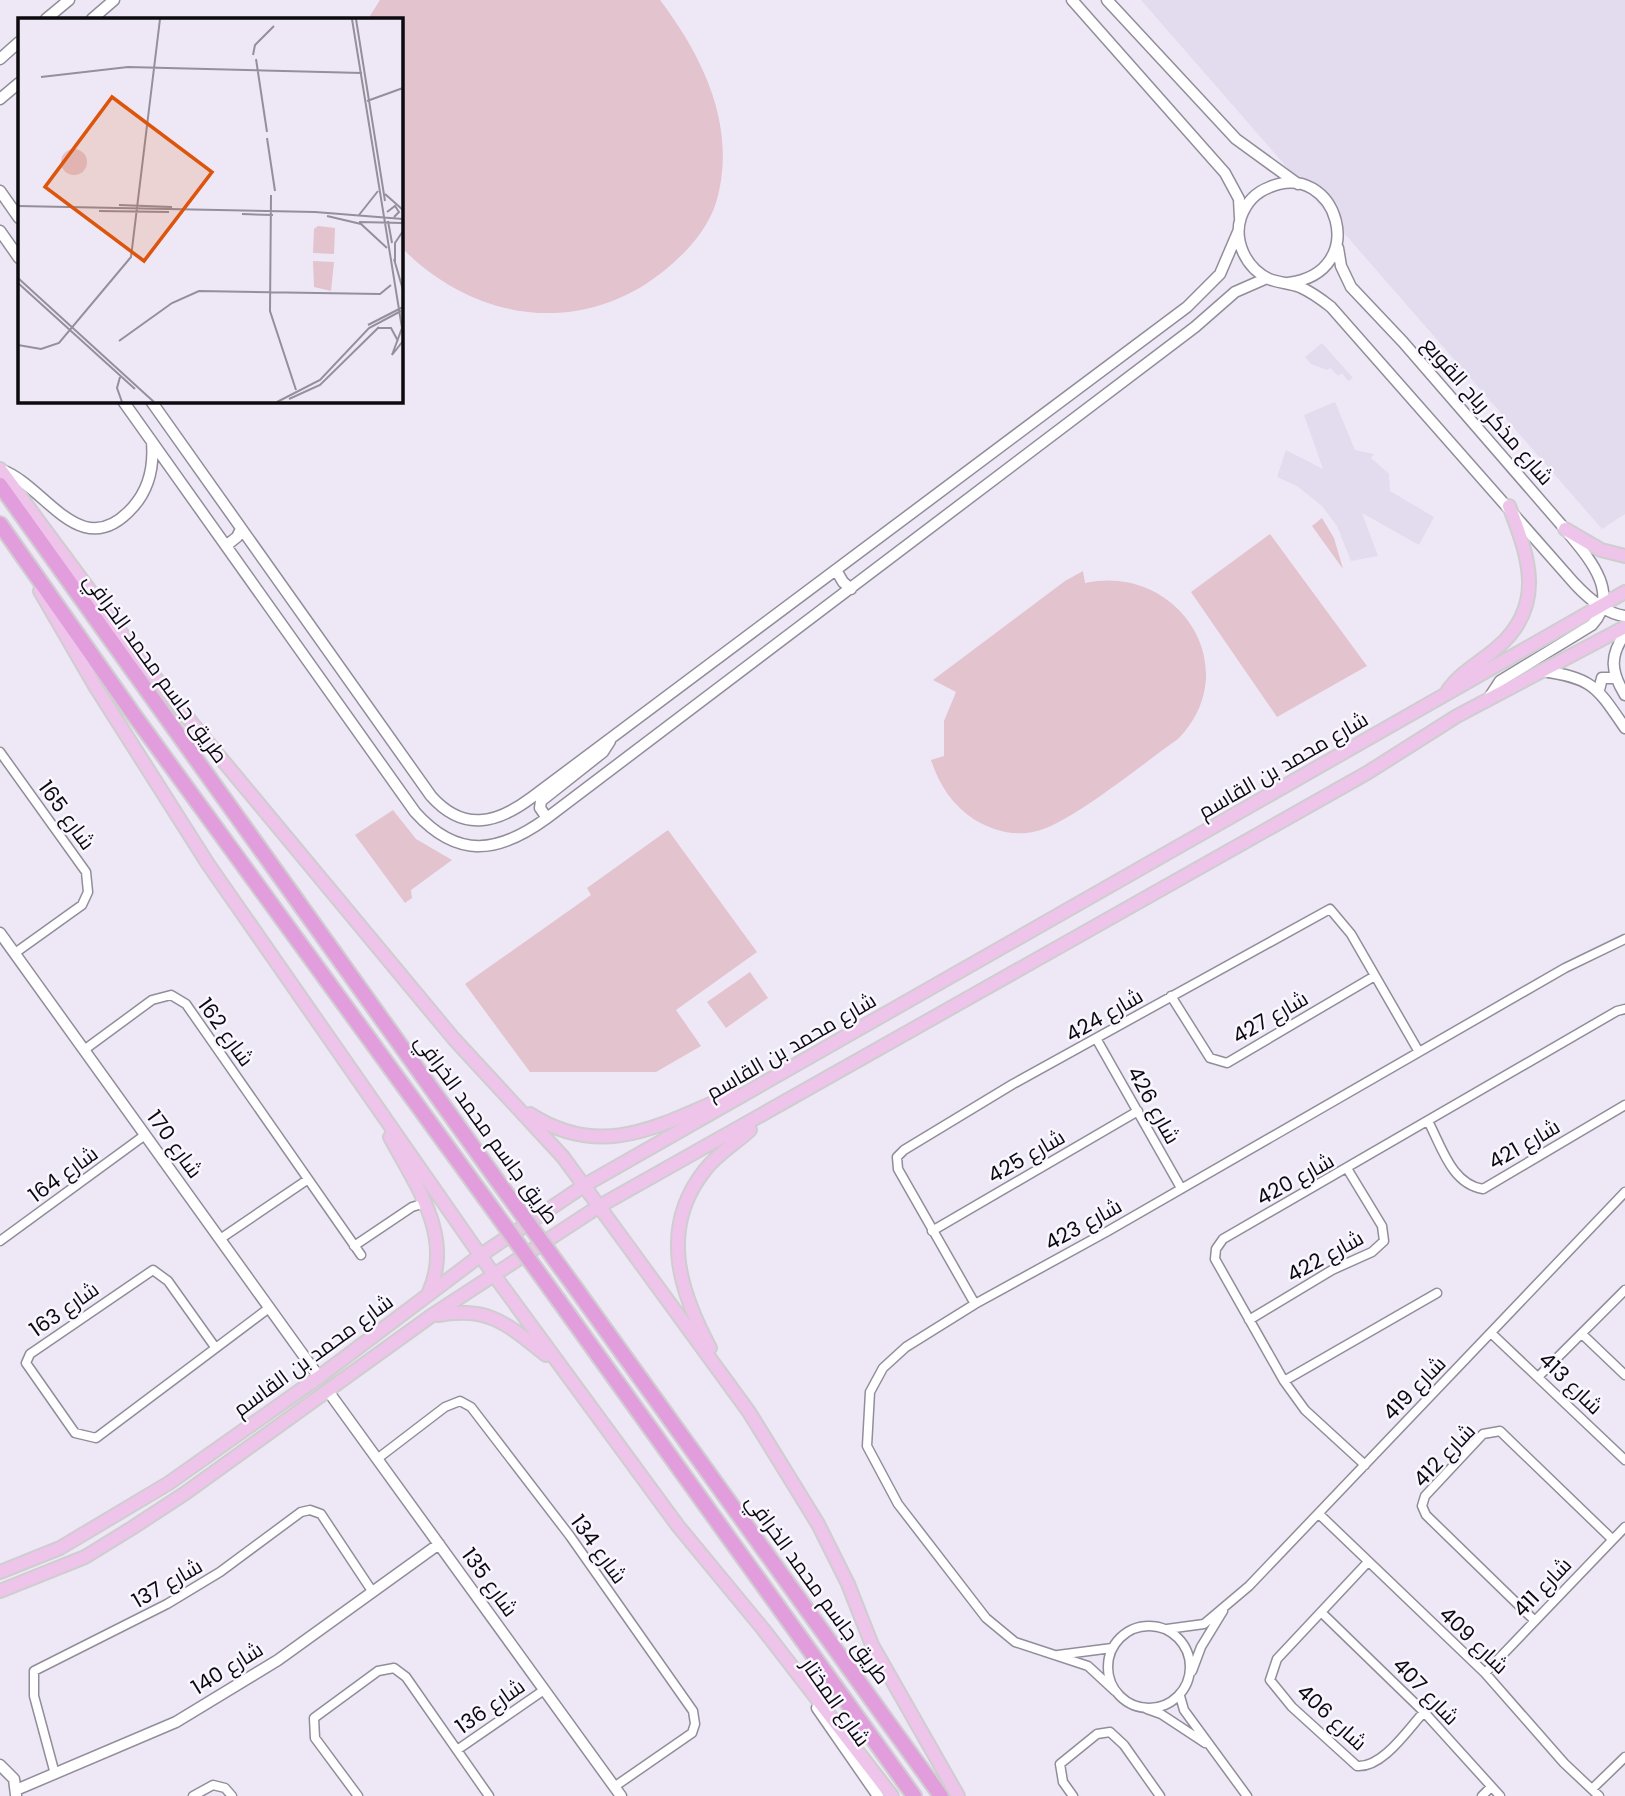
<svg xmlns="http://www.w3.org/2000/svg" width="1625" height="1796" viewBox="0 0 1625 1796" font-family="Poppins,Cairo,sans-serif">
	<style>
		.built { fill: #e3dbee }
		.green { fill: #e2c3ce }
		.lines { fill: none; stroke-linecap: round; stroke-linejoin: round }
		.minor-casing { stroke: #928d9a; stroke-width: 11 }
		.tertiary-casing { stroke: #928d9a; stroke-width: 13 }
		.primary-casing { stroke: #cececf; stroke-width: 16 }
		.motorway-casing { stroke: #cececf; stroke-width: 18 }
		.minor { stroke: #fff; stroke-width: 8 }
		.tertiary { stroke: #fff; stroke-width: 10 }
		.primary { stroke: #eec4ea; stroke-width: 12 }
		.motorway { stroke: #e29ddc; stroke-width: 14 }
		.motorway-bridge-casing { stroke: #cececf; stroke-width: 18; stroke-linecap: butt }
		.motorway-bridge { stroke: #e29ddc; stroke-width: 14 }
		.labels { text-anchor: middle; dominant-baseline: central; stroke-width: 5; stroke-linejoin: round; paint-order: stroke }
		.street-label { font-size: 21px; fill: #0c0a0f; stroke: #faf6ff }
		.inset-road { fill: none; stroke: #948f9a; stroke-width: 2 }
		.view { fill: #dd550c; fill-opacity: 0.15; stroke: #dd550c; stroke-width: 3.5 }
		.inset-edge { fill: none; stroke: #0c0a0f; stroke-width: 3.5 }
	</style>
	<rect width="100%" height="100%" fill="#eee8f6"/>
	<path class="built" d="M 1141,0 L 1625,0 L 1625,514 L 1602,529 Z
		M 1322,343 L 1353,378 L 1348,381 L 1342,373 L 1338,376 L 1330,368 L 1327,370 L 1311,364 L 1305,357 Z
		M 1335,402 L 1355,450 L 1374,454 L 1371,458 L 1389,474 L 1390,491 L 1434,517 L 1419,545 L 1362,513 L 1378,556 L 1351,561 L 1337,526 L 1322,506 L 1297,486 L 1277,477 L 1286,450 L 1323,469 L 1304,415 Z"/>
	<path class="green" d="M 380,0 L 660,0 C 704,58 738,129 716,203 C 707,230 687,252 665,270 C 582,338 474,322 401,247 L 401,19 L 368,19 Z
		M 1322,518 L 1334,538 L 1343,569 L 1312,526 Z
		M 1270,534 L 1367,666 L 1277,717 L 1191,592 Z
		M 1083,571 L 1085,583 C 1178,563 1247,668 1178,739 C 1145,762 1071,823 1037,831 C 1016,837 994,831 975,820 C 953,806 939,785 931,760 L 944,756 L 944,721 L 956,692 L 933,680 L 1065,581 Z
		M 393,810 L 416,839 L 452,860 L 411,890 L 412,898 L 405,903 L 355,835 Z
		M 668,830 L 757,952 L 676,1010 L 701,1046 L 656,1072 L 530,1072 L 465,984 L 591,895 L 587,888 Z
		M 750,972 L 768,998 L 726,1028 L 707,1002 Z"/>
	<g class="lines">
		<defs>
			<path id="minor" d="M 0,752 L 86,872 L 88,892 L 82,905 L 15,953
				M 1171,996 L 1210,1058 L 1227,1063 L 1373,977
				M 1097,1040 L 1181,1188
				M 84,1050 L 152,1000 L 171,995 L 186,1004 L 361,1255
				M 1429,1123 C 1442,1148 1452,1184 1483,1189 L 1625,1105
				M 932,1231 L 1138,1111
				M 220,1239 L 307,1180
				M 0,1241 L 145,1135
				M 354,1246 L 412,1207 L 425,1203
				M 975,1304 L 898,1169 L 897,1157 L 904,1150 L 1013,1084 L 1330,909 L 1351,934 L 1419,1052
				M 1249,1320 L 1332,1270 L 1372,1252 L 1384,1241 L 1382,1226 L 1348,1170
				M 1491,1333 L 1625,1460
				M 1582,1334 L 1625,1375
				M 215,1347 L 168,1281 L 153,1270 L 30,1354 L 26,1363 L 75,1433 L 96,1438 L 269,1308
				M 1539,1376 L 1625,1290
				M 1284,1381 L 1437,1293
				M 377,1459 L 445,1407 L 460,1401 L 471,1407 L 570,1536 L 693,1711 L 695,1724 L 692,1733 L 614,1787
				M 1365,1465 L 1305,1410 L 1284,1381 L 1215,1259 L 1216,1249 L 1223,1239 L 1617,1011 L 1625,1009
				M 1319,1514 L 1485,1673 L 1564,1763 L 1599,1796
				M 1367,1563 L 1277,1659 L 1270,1680 L 1292,1707 L 1357,1766 C 1383,1768 1408,1729 1424,1712
				M 1323,1614 L 1424,1712 L 1500,1796
				M 1534,1620 L 1426,1515 L 1422,1506 L 1425,1496 L 1483,1434 L 1500,1431 L 1612,1539
				M1108 1667a41 41 0 1 1 82 0a41 41 0 1 1-82 0Z
				M 1167,1629 L 1204,1624 L 1249,1586 L 1625,1192
				M 1058,1655 L 1112,1648
				M 1192,1671 L 1201,1647 L 1223,1611
				M 1485,1673 L 1625,1527
				M 1115,1691 L 1088,1666 L 1015,1642 L 986,1618 L 898,1504 L 867,1446 L 870,1392 L 883,1368 L 906,1347 L 975,1304 L 1108,1231 L 1565,968 L 1625,939
				M 1180,1696 L 1184,1710 L 1247,1796
				M 1147,1709 L 1161,1714 L 1205,1743
				M 457,1750 L 544,1690
				M 55,1774 L 34,1696 L 34,1671 L 167,1604 L 220,1572 L 301,1512 L 310,1510 L 321,1514 L 372,1591
				M 1592,1789 L 1625,1757
				M 193,1796 L 213,1785 L 225,1788 L 232,1796
				M 358,1796 L 315,1738 L 314,1718 L 378,1671 L 394,1668 L 406,1677 L 489,1796
				M 1073,1796 L 1063,1782 L 1060,1764 L 1097,1734 L 1110,1732 L 1124,1745 L 1160,1796
				M 1482,1796 L 1491,1787"/>
			<path id="tertiary" d="M 1072,0 L 1225,173 L 1239,199 L 1240,218
				M 1107,0 L 1236,139 L 1298,184
				M 46,19 L 69,0
				M 92,19 L 114,0
				M 0,59 L 19,42
				M 0,99 L 19,83
				M 0,191 L 19,218
				M 0,231 L 19,258
				M 1338,248 L 1341,266 L 1351,287 L 1403,342 L 1565,529 C 1586,555 1622,592 1592,625 L 1500,681 L 1487,701
				M 1288,283 C 1373,272 1336,159 1270,187 C 1256,192 1246,203 1241,217 C 1233,241 1246,268 1269,279 C 1279,283 1290,283 1300,287 C 1311,292 1321,299 1331,307 L 1574,583 C 1587,597 1605,614 1625,616
				M 123,401 L 415,812 C 458,860 499,853 547,818 L 1195,327 L 1235,292 L 1267,278
				M 151,401 L 431,796 C 463,832 496,824 531,798 L 1187,307 L 1220,274 L 1238,232
				M 2,470 C 46,486 81,566 133,507 C 149,489 154,466 152,442
				M 227,545 L 237,537 L 241,529
				M 836,570 L 843,582 L 851,589
				M 1625,634 C 1609,656 1611,672 1625,695
				M 1542,671 C 1593,678 1597,687 1625,728
				M 1599,690 L 1602,678 L 1614,678
				M 547,818 L 540,808 L 541,801 L 603,752 L 610,741
				M 0,933 L 319,1377
				M 328,1391 L 621,1796
				M 817,1708 L 878,1796
				M 0,1765 L 14,1779 L 16,1795
				M 16,1790 L 176,1722 L 278,1660 L 439,1544"/>
			<path id="primary" d="M 0,469 L 145,665 L 200,733 L 454,1039 L 563,1157 L 749,1412 L 818,1524 L 848,1584 L 872,1645 L 958,1796
				M 1565,529 L 1601,550 L 1625,556
				M 40,591 L 95,686 L 208,864 L 494,1275 L 678,1526 L 763,1629 L 892,1796
				M 1448,690 C 1462,671 1481,662 1498,647 C 1546,605 1529,557 1509,506
				M 530,1114 C 604,1162 663,1123 734,1094
				M 390,1137 C 416,1186 454,1236 429,1292
				M 438,1315 C 490,1306 508,1325 546,1355
				M 710,1348 C 679,1290 659,1228 705,1170 C 717,1154 735,1144 750,1130
				M 0,1572 L 60,1548 L 169,1483 L 319,1377 L 481,1255 L 585,1185 L 1625,592
				M 0,1591 L 85,1557 L 132,1528 L 184,1494 L 431,1316 L 598,1207 L 1367,773 L 1457,716 L 1625,627"/>
			<path id="motorway" d="M 0,485 L 499,1183
				M 0,524 L 134,715 L 484,1197
				M 574,1286 L 941,1796
				M 559,1301 L 914,1796"/>
		</defs>
		<use href="#minor" class="minor-casing"/>
		<use href="#tertiary" class="tertiary-casing"/>
		<use href="#primary" class="primary-casing"/>
		<use href="#motorway" class="motorway-casing"/>
		<use href="#minor" class="minor"/>
		<use href="#tertiary" class="tertiary"/>
		<use href="#primary" class="primary"/>
		<use href="#motorway" class="motorway"/>
		<defs>
			<path id="motorway-bridge" d="M 499,1183 L 574,1286
				M 484,1197 L 559,1301"/>
		</defs>
		<use href="#motorway-bridge" class="motorway-bridge-casing"/>
		<use href="#motorway-bridge" class="motorway-bridge"/>
	</g>
	<g class="labels">
		<g class="street-label">
			<text transform="translate(1488 411) rotate(49)">شارع مذكر رباح القوبع</text>
			<text transform="translate(156 668) rotate(54)">طريق جاسم محمد الخرافي</text>
			<text transform="translate(1283 765) rotate(-30)">شارع محمد بن القاسم</text>
			<text transform="translate(67 815) rotate(54)">شارع 165</text>
			<text transform="translate(1104 1015) rotate(-30)">شارع 424</text>
			<text transform="translate(1270 1017) rotate(-30)">شارع 427</text>
			<text transform="translate(226 1032) rotate(54)">شارع 162</text>
			<text transform="translate(791 1046) rotate(-30)">شارع محمد بن القاسم</text>
			<text transform="translate(1154 1105) rotate(61)">شارع 426</text>
			<text transform="translate(487 1129) rotate(54)">طريق جاسم محمد الخرافي</text>
			<text transform="translate(175 1144) rotate(54)">شارع 170</text>
			<text transform="translate(1524 1144) rotate(-30)">شارع 421</text>
			<text transform="translate(1026 1156) rotate(-30)">شارع 425</text>
			<text transform="translate(63 1174) rotate(-36)">شارع 164</text>
			<text transform="translate(1295 1179) rotate(-29)">شارع 420</text>
			<text transform="translate(1083 1224) rotate(-29)">شارع 423</text>
			<text transform="translate(1325 1256) rotate(-29)">شارع 422</text>
			<text transform="translate(64 1309) rotate(-35)">شارع 163</text>
			<text transform="translate(313 1355) rotate(-36)">شارع محمد بن القاسم</text>
			<text transform="translate(1571 1383) rotate(44)">شارع 413</text>
			<text transform="translate(1414 1388) rotate(-46)">شارع 419</text>
			<text transform="translate(1444 1455) rotate(-46)">شارع 412</text>
			<text transform="translate(599 1549) rotate(54)">شارع 134</text>
			<text transform="translate(490 1582) rotate(54)">شارع 135</text>
			<text transform="translate(167 1583) rotate(-30)">شارع 137</text>
			<text transform="translate(1542 1587) rotate(-46)">شارع 411</text>
			<text transform="translate(818 1589) rotate(54)">طريق جاسم محمد الخرافي</text>
			<text transform="translate(1474 1640) rotate(44)">شارع 409</text>
			<text transform="translate(227 1668) rotate(-32)">شارع 140</text>
			<text transform="translate(1426 1691) rotate(46)">شارع 407</text>
			<text transform="translate(836 1702) rotate(55)">شارع المختار</text>
			<text transform="translate(490 1706) rotate(-35)">شارع 136</text>
			<text transform="translate(1332 1717) rotate(43)">شارع 406</text>
		</g>
	</g>
	<g transform="translate(18 18)">
		<rect width="385" height="385" fill="#eee8f6"/>
		<path d="M43 144a13 13 0 1 1 26 0a13 13 0 1 1-26 0ZM 300,208 L 317,210 L 316,236 L 295,235 L 296,211 ZM 295,243 L 316,244 L 313,273 L 296,269 Z" fill="#e2c3ce"/>
		<path class="inset-road" d="M 334,1 L 384,310 L 374,337 L 385,323M 338,1 L 367,183M 235,37 L 237,27 L 256,8M 238,41 L 249,114M 23,59 L 110,49 L 344,55M 349,83 L 385,70M 249,120 L 257,173M 367,176 L 385,192M 253,177 L 252,293 L 278,372M 101,187 L 154,189M 0,188 L 297,194 L 385,201M 81,193 L 151,194M 369,194 L 377,188 L 381,194 L 376,199M 224,196 L 255,197M 341,197 L 360,173M 309,198 L 343,206 L 369,230M 370,203 L 374,225M 341,204 L 385,205M 376,241 L 385,272M 377,244 L 377,225 L 385,213M 0,260 L 136,384M 0,265 L 117,371M 350,307 L 385,289M 359,310 L 373,310 L 380,323M 101,323 L 154,285 L 181,273 L 362,276 L 373,267M 0,327 L 23,331 L 41,325 L 113,239 L 142,1M 102,359 L 99,370 L 104,384M 271,381 L 302,367 L 361,309M 259,384 L 302,362 L 351,310 L 383,293"/>
		<path class="view" d="M 94,79 L 194,154 L 126,243 L 27,169 Z"/>
		<rect width="385" height="385" class="inset-edge"/>
	</g>
</svg>
